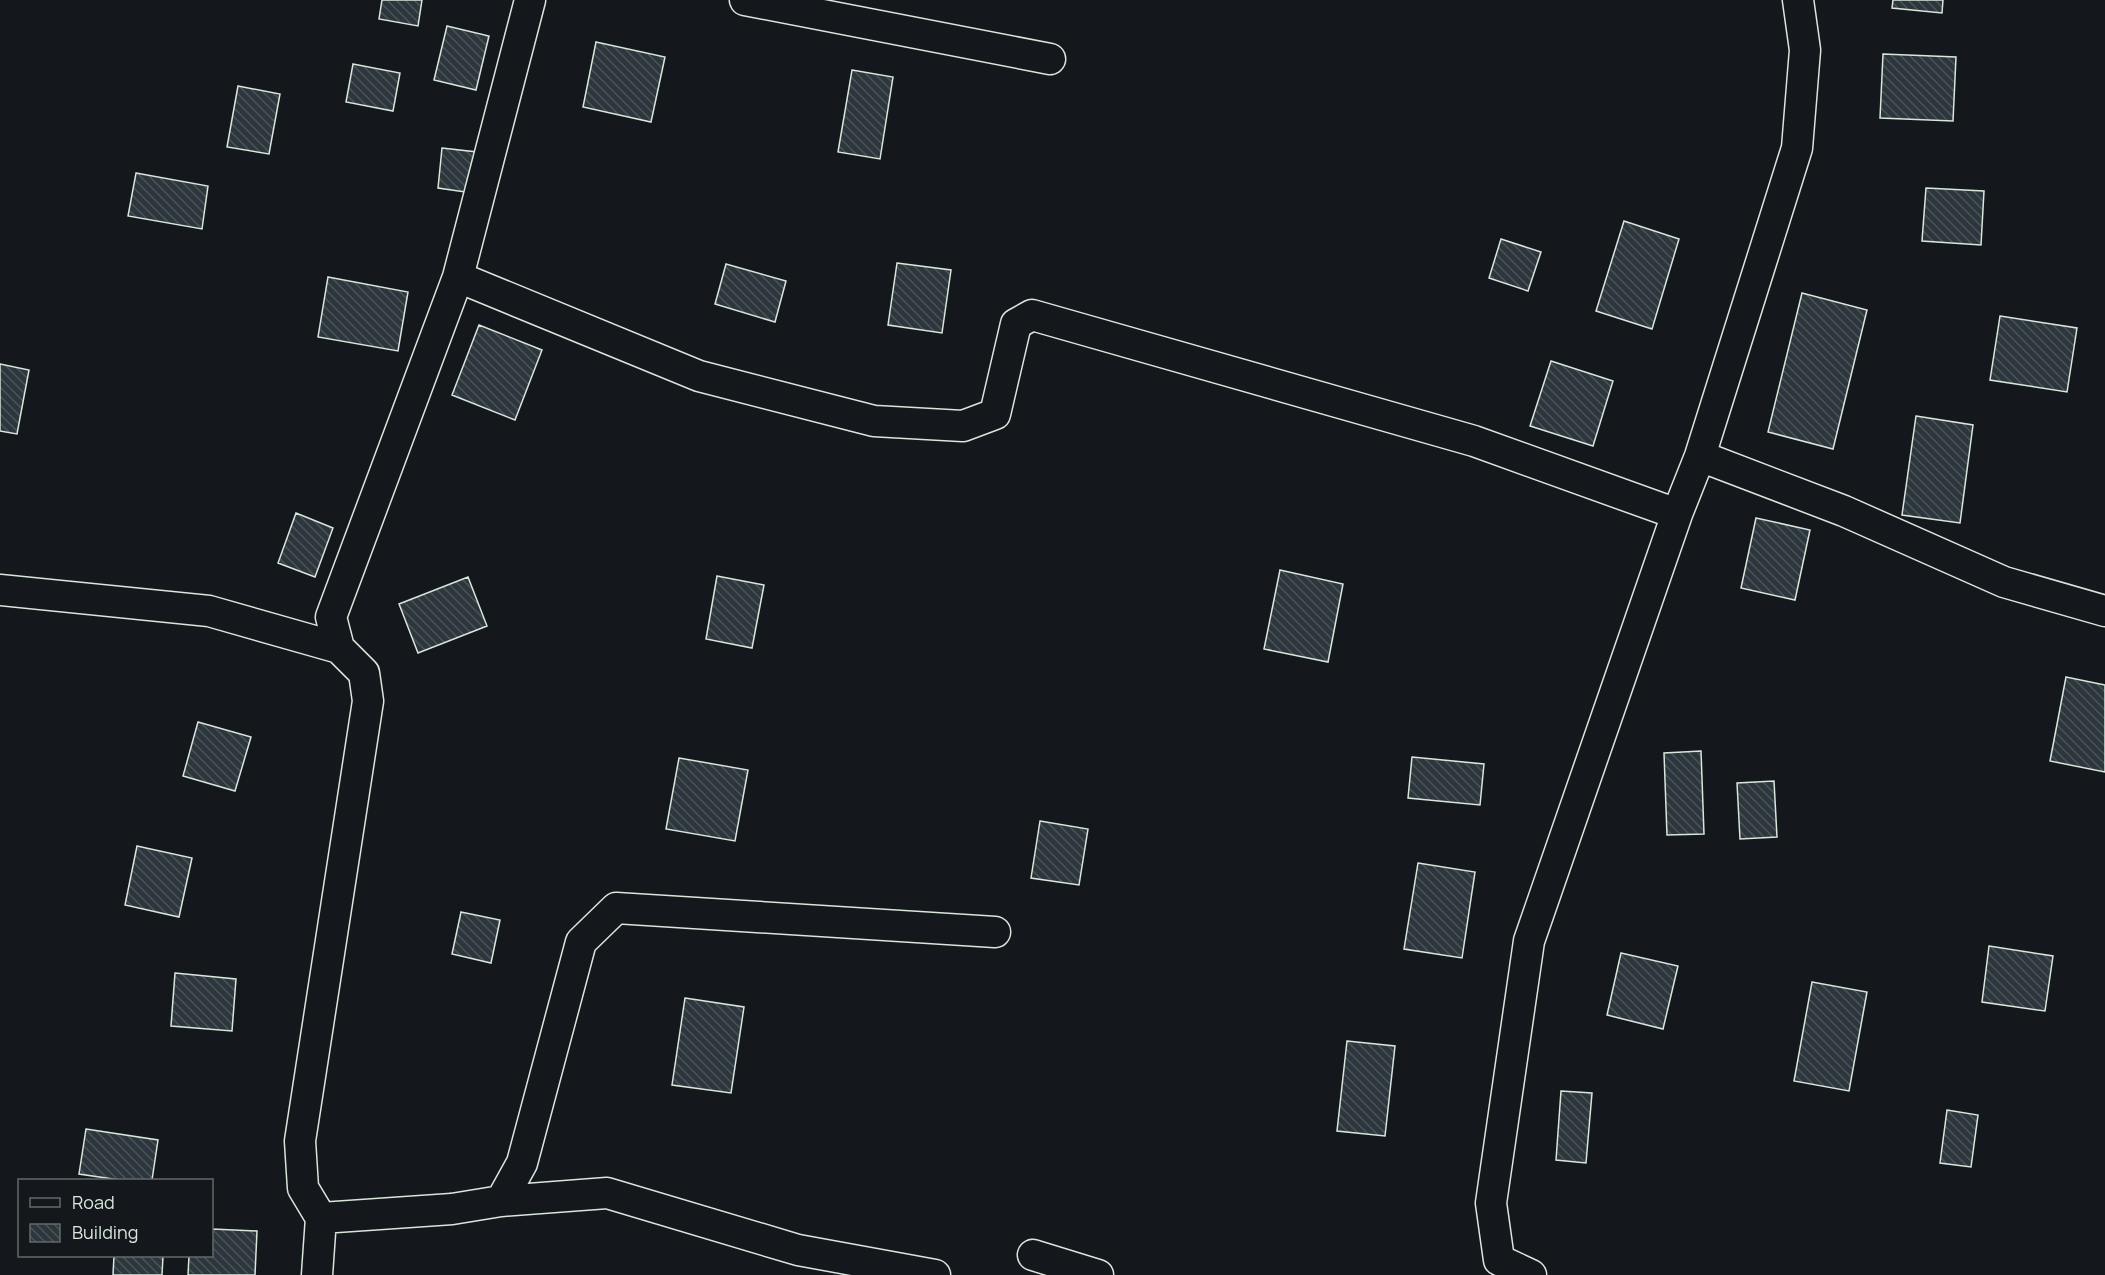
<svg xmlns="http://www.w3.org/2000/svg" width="2105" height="1275" viewBox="0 0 2105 1275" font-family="Manrope,sans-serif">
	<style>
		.building { fill: url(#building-back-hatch); stroke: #d8e6dc; stroke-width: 1.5 }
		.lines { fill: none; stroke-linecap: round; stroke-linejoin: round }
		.minor-casing { stroke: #d8e6dc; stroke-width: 33 }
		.minor { stroke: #14181c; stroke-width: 30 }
	</style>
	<defs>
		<pattern id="building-back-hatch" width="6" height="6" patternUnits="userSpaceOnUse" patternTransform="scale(1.5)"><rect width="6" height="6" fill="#2c363c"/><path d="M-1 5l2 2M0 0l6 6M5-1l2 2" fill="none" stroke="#4a5358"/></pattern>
	</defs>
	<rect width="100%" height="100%" fill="#14181c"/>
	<path class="building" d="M 382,0 L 422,0 L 418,26 L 379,19 Z
		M 1893,0 L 1943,0 L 1942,13 L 1892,8 Z
		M 447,26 L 489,36 L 476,90 L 434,80 Z
		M 596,42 L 665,57 L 651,122 L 583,107 Z
		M 1883,54 L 1956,57 L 1953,121 L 1880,118 Z
		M 353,64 L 400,73 L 393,111 L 346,102 Z
		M 852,70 L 893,77 L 880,159 L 838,152 Z
		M 238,86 L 280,94 L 269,154 L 227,147 Z
		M 442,148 L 477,152 L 472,193 L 438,188 Z
		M 136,173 L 208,186 L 202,229 L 128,216 Z
		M 1926,188 L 1984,191 L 1981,245 L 1922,241 Z
		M 1624,221 L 1679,239 L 1652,329 L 1596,311 Z
		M 1501,239 L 1541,252 L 1528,291 L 1489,278 Z
		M 897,263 L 951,270 L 942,333 L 888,325 Z
		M 726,264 L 786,281 L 775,322 L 715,304 Z
		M 328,277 L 408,292 L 398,351 L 318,337 Z
		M 1802,293 L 1867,310 L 1833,449 L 1768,432 Z
		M 2000,316 L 2077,328 L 2067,392 L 1990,380 Z
		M 479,325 L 542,350 L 515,420 L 452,395 Z
		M 1551,361 L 1613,381 L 1593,446 L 1530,426 Z
		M 0,364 L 29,370 L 17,434 L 0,431 Z
		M 1916,416 L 1973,425 L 1960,523 L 1902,515 Z
		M 296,513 L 333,528 L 315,577 L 278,563 Z
		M 1756,518 L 1810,530 L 1795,600 L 1741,588 Z
		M 1280,570 L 1343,584 L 1328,662 L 1264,649 Z
		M 717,576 L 764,585 L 752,648 L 706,639 Z
		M 468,577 L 487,626 L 418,653 L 399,604 Z
		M 2066,677 L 2105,685 L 2105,772 L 2050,761 Z
		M 198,722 L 251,737 L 235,791 L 183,776 Z
		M 1701,751 L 1704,834 L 1667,835 L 1664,753 Z
		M 1412,757 L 1484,764 L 1480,805 L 1408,798 Z
		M 679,758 L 748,770 L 735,841 L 666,829 Z
		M 1774,781 L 1777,837 L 1740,839 L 1737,783 Z
		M 1040,821 L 1088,829 L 1079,885 L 1031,878 Z
		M 137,846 L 192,858 L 179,917 L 125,905 Z
		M 1418,863 L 1475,872 L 1462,958 L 1404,949 Z
		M 461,912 L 500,920 L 491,963 L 452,954 Z
		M 1989,946 L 2053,956 L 2045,1011 L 1982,1002 Z
		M 1621,953 L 1678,966 L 1663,1029 L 1607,1015 Z
		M 175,973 L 236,979 L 232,1031 L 171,1026 Z
		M 1812,982 L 1867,992 L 1849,1091 L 1794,1081 Z
		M 685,998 L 744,1007 L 731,1093 L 672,1085 Z
		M 1347,1041 L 1395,1046 L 1385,1136 L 1337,1131 Z
		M 1561,1091 L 1592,1093 L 1586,1163 L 1556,1160 Z
		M 1947,1110 L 1978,1115 L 1971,1167 L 1940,1163 Z
		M 86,1129 L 158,1140 L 152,1180 L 120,1180 L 79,1174 Z
		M 212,1229 L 257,1231 L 255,1275 L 188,1275 L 189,1256 L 212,1256 Z
		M 114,1256 L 163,1256 L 162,1275 L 113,1275 Z"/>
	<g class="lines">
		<defs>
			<path id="minor" d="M 745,0 L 1050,59
				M 458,277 L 699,376 L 874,421 L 963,426 L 995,414 L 1016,324 L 1032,315 L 1474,441 L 1677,514
				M 1700,456 L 1844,511 L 2004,582 L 2105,611
				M 0,590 L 209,611 L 339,648
				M 501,1201 L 522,1163 L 581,942 L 616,908 L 995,932
				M 321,1218 L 452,1209 L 501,1201 L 607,1193 L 798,1250 L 935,1275
				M 1033,1255 L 1098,1275
				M 317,1275 L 321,1218 L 303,1188 L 300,1141 L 368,701 L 364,673 L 339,648 L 331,617 L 458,277 L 530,0
				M 1531,1275 L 1499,1260 L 1491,1203 L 1529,941 L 1677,514 L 1700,456 L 1797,148 L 1805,50 L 1798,0"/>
		</defs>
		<use href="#minor" class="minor-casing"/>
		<use href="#minor" class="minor"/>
	</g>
	<rect x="18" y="1179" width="195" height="78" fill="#14181c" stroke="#626a69" stroke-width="1.5"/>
	<rect x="30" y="1198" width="30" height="9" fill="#14181c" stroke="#626a69" stroke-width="1.5"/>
	<text x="72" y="1209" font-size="18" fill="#d8e6dc">Road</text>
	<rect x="30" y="1224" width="30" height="18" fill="url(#building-back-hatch)" stroke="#626a69" stroke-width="1.5"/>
	<text x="72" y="1239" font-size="18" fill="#d8e6dc">Building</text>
</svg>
